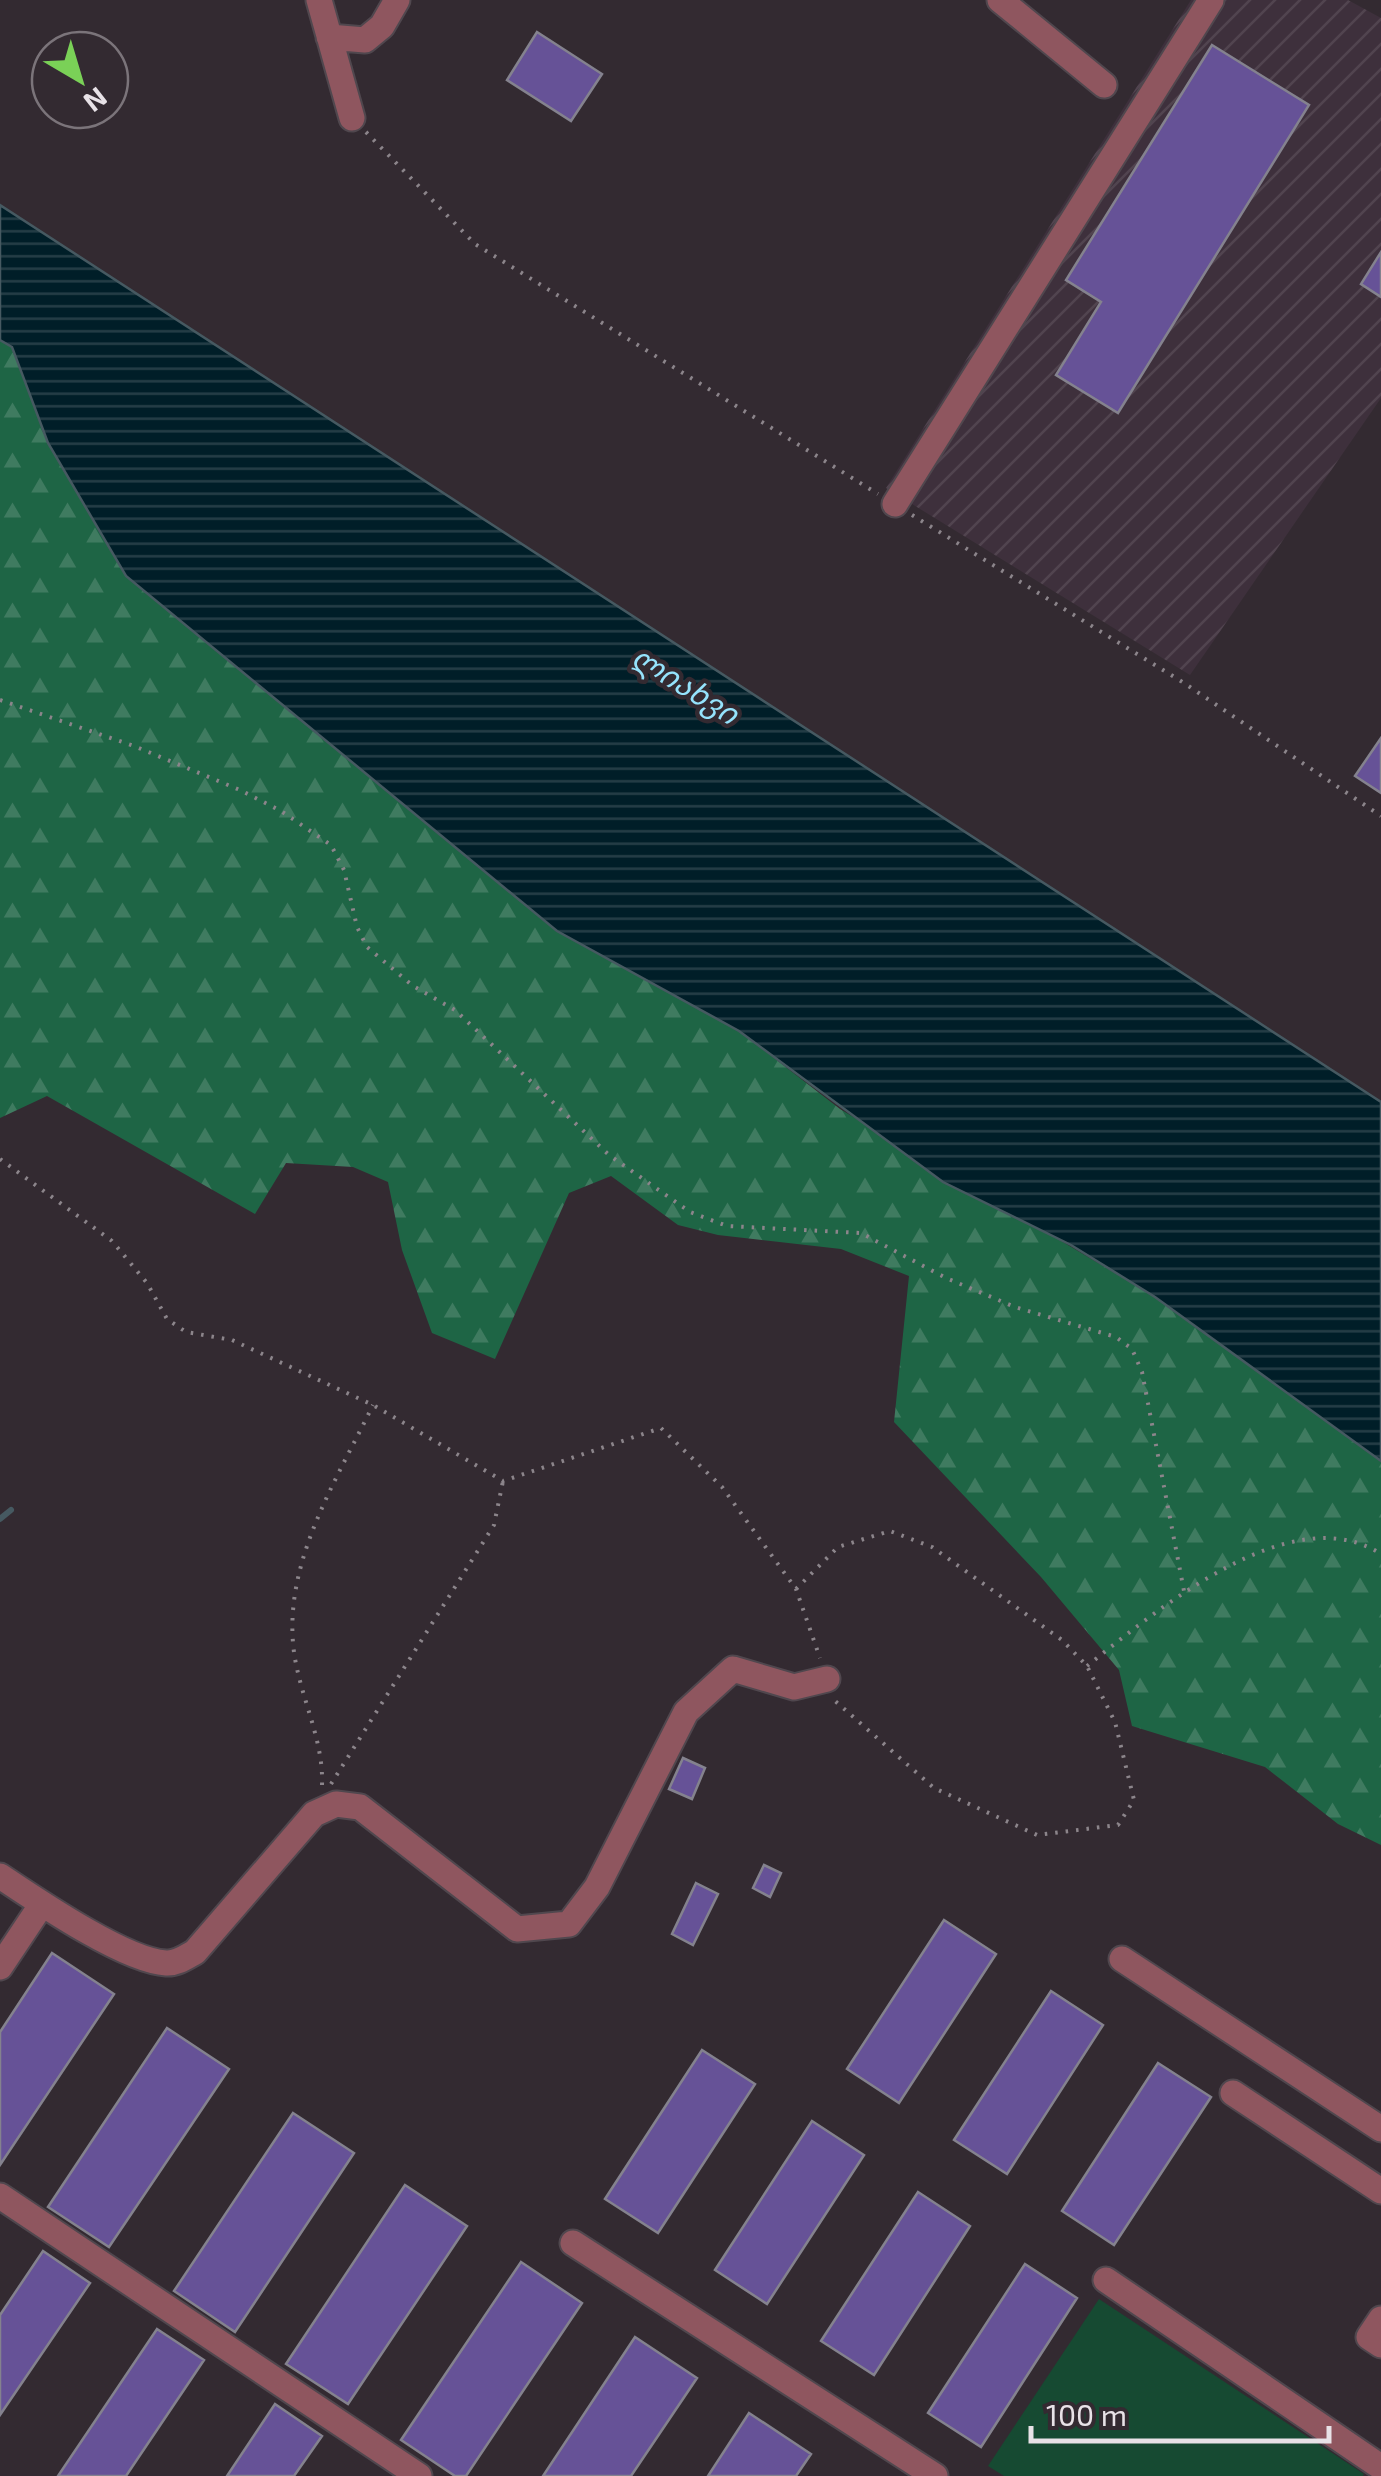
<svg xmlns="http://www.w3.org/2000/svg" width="1381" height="2476" viewBox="0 0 1381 2476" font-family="'Exo 2','Noto Sans Georgian',sans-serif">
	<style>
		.industrial { fill: url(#industrial-furrows) }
		.grass { fill: #164a32 }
		.forest { fill: url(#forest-firs) }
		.water { fill: url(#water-rules); stroke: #465961; stroke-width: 2.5 }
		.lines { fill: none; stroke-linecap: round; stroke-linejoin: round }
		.stream { stroke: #465961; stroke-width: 6 }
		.building { fill: #665297; stroke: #84828e; stroke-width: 2.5 }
		.minor-casing { stroke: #50474e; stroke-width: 29 }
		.path { stroke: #8c858b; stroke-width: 4; stroke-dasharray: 2.5 8; stroke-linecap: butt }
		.minor { stroke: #8f565f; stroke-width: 25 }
		.labels { text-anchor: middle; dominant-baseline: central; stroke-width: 9; stroke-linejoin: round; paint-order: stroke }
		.water-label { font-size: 30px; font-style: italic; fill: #95e3fc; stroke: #332a31 }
	</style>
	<defs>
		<pattern id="industrial-furrows" width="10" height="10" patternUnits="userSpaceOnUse" patternTransform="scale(2.5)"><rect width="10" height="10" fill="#3e303c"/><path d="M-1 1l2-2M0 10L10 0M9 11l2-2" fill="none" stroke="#51444f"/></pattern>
		<pattern id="forest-firs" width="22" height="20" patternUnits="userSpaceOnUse" patternTransform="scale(2.5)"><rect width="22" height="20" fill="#1e6545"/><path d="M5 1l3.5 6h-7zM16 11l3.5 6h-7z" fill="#3f7b60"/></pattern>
		<pattern id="water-rules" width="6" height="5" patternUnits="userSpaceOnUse" patternTransform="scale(2.5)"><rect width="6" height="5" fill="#001e28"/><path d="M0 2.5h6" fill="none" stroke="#253e47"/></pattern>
	</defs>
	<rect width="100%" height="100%" fill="#332a31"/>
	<path class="industrial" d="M 1191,0 L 1348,0 L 1381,18 L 1381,398 L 1190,675 L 886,488 Z"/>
	<path class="grass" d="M 1099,2299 L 1364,2474 L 1363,2476 L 1004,2476 L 988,2466 Z"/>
	<path class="forest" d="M 0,340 L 12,347 L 48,443 L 126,576 L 557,931 L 739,1031 L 840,1109 L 1155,1297 L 1381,1461 L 1381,1845 L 1338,1824 L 1265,1767 L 1132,1726 L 1119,1670 L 1041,1577 L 894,1422 L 909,1276 L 841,1249 L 718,1235 L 678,1225 L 611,1176 L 569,1193 L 495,1359 L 432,1333 L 402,1250 L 388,1182 L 353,1167 L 286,1163 L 255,1214 L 47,1096 L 0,1118 Z"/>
	<path class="water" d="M 0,205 L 1381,1102 L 1381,1461 L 1155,1297 L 1071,1245 L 943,1182 L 739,1031 L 557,931 L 126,576 L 48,443 L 12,347 L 0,340 Z"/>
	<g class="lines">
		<path class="stream" d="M 0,1519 L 11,1510"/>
	</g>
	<path class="building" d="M 537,32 L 602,74 L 571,121 L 507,80 Z
		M 1212,45 L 1309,105 L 1118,413 L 1056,375 L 1101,302 L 1066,280 Z
		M 1381,252 L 1381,297 L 1361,284 Z
		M 1381,738 L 1381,793 L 1355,776 Z
		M 683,1758 L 705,1768 L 692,1799 L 669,1789 Z
		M 764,1865 L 781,1873 L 770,1897 L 753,1888 Z
		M 696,1883 L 718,1894 L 693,1945 L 672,1934 Z
		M 944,1920 L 996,1954 L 899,2103 L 847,2069 Z
		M 52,1953 L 114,1994 L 0,2165 L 0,2032 Z
		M 1051,1991 L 1103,2025 L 1007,2174 L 954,2140 Z
		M 167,2028 L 229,2069 L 109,2247 L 48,2207 Z
		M 702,2050 L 755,2084 L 658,2233 L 605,2199 Z
		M 1158,2063 L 1211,2097 L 1114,2245 L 1062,2211 Z
		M 293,2113 L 354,2153 L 235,2332 L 174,2291 Z
		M 812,2121 L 864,2155 L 767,2304 L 715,2270 Z
		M 405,2185 L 467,2226 L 348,2404 L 286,2364 Z
		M 918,2192 L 970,2226 L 874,2375 L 821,2341 Z
		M 43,2251 L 90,2283 L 0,2415 L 0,2315 Z
		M 521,2262 L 582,2303 L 466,2476 L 455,2476 L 401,2440 Z
		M 1025,2264 L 1077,2298 L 981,2447 L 928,2413 Z
		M 157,2329 L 204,2360 L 126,2476 L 58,2476 Z
		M 635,2337 L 697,2378 L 631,2476 L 543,2476 Z
		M 275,2404 L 322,2436 L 294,2476 L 227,2476 Z
		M 749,2413 L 811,2454 L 796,2476 L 708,2476 Z"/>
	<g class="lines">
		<defs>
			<path id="minor" d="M 319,0 L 352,118
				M 1000,0 L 1104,85
				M 329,37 L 365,40 L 382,26 L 397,0
				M 895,504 L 1211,0
				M 0,1876 C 36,1900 125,1961 166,1963 C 176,1964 186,1957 195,1952 L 314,1814 L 336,1804 L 360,1807 L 517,1929 L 569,1924 L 597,1887 L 686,1712 L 733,1669 L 794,1687 L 827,1679
				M 1122,1959 L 1381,2129
				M 0,1967 L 42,1904
				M 1233,2093 L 1381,2191
				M 0,2196 L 419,2476
				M 573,2243 L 935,2476
				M 1106,2280 L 1381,2467
				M 1381,2319 L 1369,2337 L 1381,2345"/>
		</defs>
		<use href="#minor" class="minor-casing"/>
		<path class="path" d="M 366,132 L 475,244 L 878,494
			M 912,515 L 1184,683 L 1381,816
			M 0,700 L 134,746 L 240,790 L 281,811 L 331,845 L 344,870 L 357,927 L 367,947 L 413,986 L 455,1010 L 609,1155 L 690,1212 L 727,1226 L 861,1233 L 946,1278 L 1015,1307 L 1116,1337 L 1132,1349 L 1142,1372 L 1184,1591
			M 0,1159 L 112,1241 L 147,1283 L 167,1319 L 186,1332 L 232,1340 L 373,1405 L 503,1481 L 661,1428 L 722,1487 L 796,1589 L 820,1658
			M 796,1589 L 838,1547 L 890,1531 L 932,1547 L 1062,1640 L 1087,1666 L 1115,1722 L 1134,1800 L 1118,1825 L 1037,1835 L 934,1788 L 834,1700
			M 1087,1666 C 1156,1611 1291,1496 1381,1554
			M 331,1784 L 494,1525 L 503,1481
			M 322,1785 C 324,1737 297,1692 293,1643 C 286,1558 337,1479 373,1405"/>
		<use href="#minor" class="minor"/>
	</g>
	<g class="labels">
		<g class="water-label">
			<text transform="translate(686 684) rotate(32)">ლიახვი</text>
		</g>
	</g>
	<g transform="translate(80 80) rotate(142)"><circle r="48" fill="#332a31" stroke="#7b747a" stroke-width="2.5"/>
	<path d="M0-8L18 38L0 25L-18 38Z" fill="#7ad157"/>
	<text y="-15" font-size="28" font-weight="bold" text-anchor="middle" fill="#e8e2e7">N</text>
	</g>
	<path d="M1031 2426v15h298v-15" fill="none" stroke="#e8e2e7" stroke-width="5"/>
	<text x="1046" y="2426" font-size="30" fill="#e8e2e7" stroke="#332a31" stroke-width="8" paint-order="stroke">100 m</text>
</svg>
